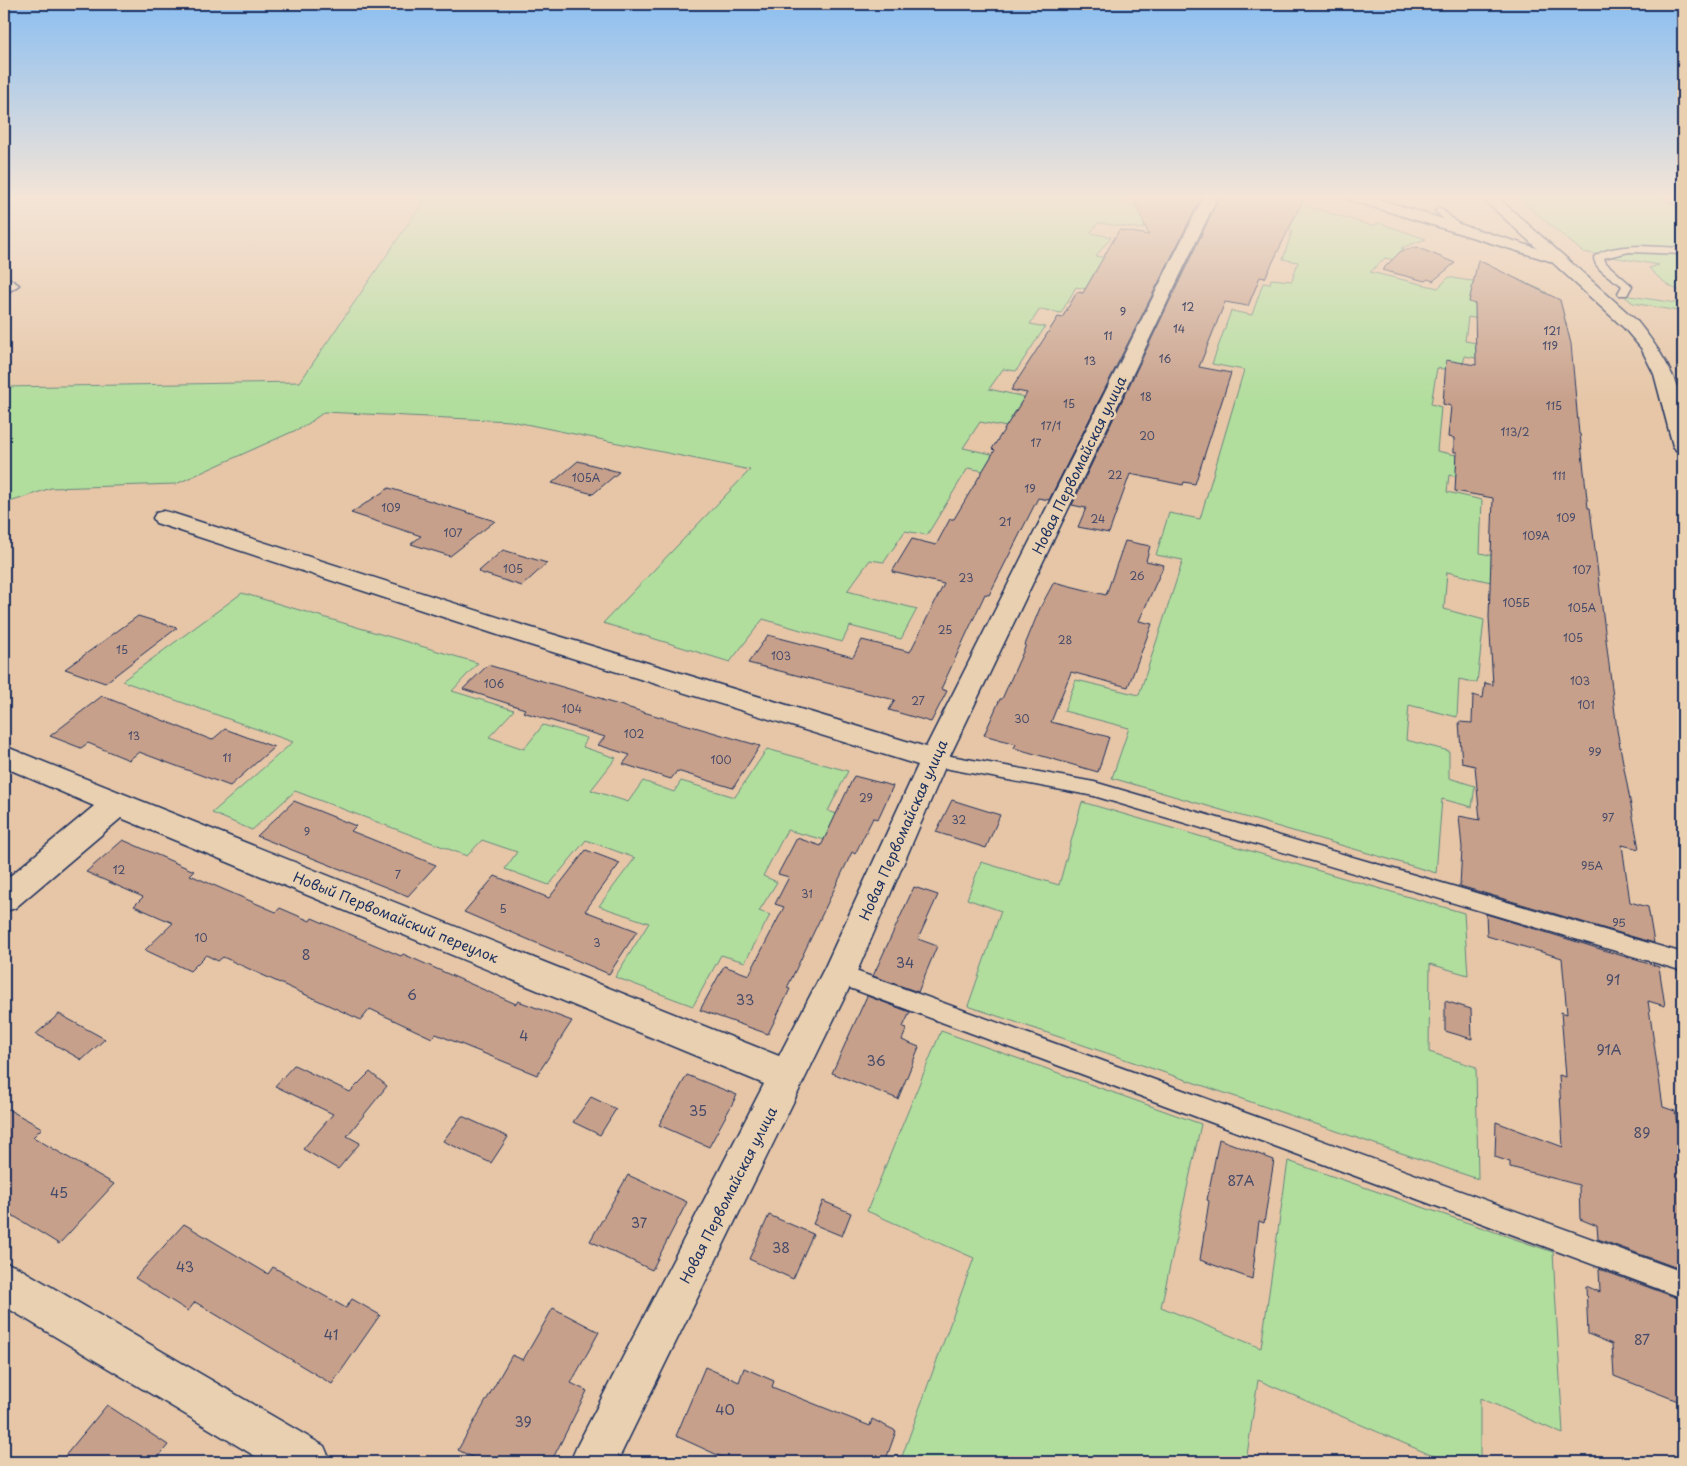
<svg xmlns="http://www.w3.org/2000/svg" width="1687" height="1466" viewBox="0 0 1687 1466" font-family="'Playpen Sans',sans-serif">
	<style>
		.green { fill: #b1de9d; stroke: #66867e }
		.building { fill: #c7a08b; stroke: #1b2f5e }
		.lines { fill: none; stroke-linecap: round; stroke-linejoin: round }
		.lane-casing { stroke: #1b2f5e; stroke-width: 3 }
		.street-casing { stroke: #1b2f5e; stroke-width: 3 }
		.primary-casing { stroke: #1b2f5e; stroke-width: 3 }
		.lane { fill: #e9d0b1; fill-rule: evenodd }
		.street { fill: #e9d0b1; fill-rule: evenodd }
		.primary { fill: #e9d0b1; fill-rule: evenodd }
		.labels { text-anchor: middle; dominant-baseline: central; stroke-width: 5; stroke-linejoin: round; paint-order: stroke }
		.number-label { font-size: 11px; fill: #464b69 }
		.street-label { font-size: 14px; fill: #1b2f5e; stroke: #e9d0b1 }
		.near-number-label { font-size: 14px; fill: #464b69 }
	</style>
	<rect width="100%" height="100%" fill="#e6c6a7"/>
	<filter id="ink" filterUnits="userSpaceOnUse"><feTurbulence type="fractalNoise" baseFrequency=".02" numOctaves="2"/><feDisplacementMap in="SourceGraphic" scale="10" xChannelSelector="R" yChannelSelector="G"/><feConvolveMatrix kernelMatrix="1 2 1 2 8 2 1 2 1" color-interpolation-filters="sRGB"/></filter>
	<g filter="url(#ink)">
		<path class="green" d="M 416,196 L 1126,196 L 1124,204 L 1154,208 L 1143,229 L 1098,223 L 1090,233 L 1111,237 L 1096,256 L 1113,259 L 1096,291 L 1076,287 L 1061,313 L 1040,309 L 1030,324 L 1045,327 L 1016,371 L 1003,369 L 989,389 L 1029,398 L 1012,428 L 980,422 L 963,448 L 1015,459 L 1005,475 L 968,468 L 927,535 L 905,531 L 884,562 L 870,560 L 847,591 L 917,609 L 901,639 L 850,626 L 842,642 L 763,619 L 730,662 L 603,623 L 750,470 L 511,421 L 324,412 L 305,426 L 176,484 L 51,488 L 4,504 L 4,387 L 300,382 L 423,202 Z
			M 1515,196 L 1683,196 L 1683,292 C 1670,288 1658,278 1649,268 L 1659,265 L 1583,252 Z
			M 1301,204 L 1372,226 L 1379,223 L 1426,239 L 1401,248 L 1418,254 L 1411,263 L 1385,258 L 1370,272 L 1438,288 L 1449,277 C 1474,283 1483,282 1508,275 L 1546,292 L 1550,297 L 1496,322 L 1468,317 L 1465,341 L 1569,359 L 1569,375 L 1465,356 L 1461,372 L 1437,368 L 1431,404 L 1441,407 L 1437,451 L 1499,464 L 1499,486 L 1449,475 L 1447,492 L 1482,500 L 1480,553 L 1504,558 L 1504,585 L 1447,572 L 1444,609 L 1484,620 L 1477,683 L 1459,679 L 1457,717 L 1409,705 L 1406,740 L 1449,751 L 1449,778 L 1475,786 L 1472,807 L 1442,799 L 1436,873 L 1112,778 L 1129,728 L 1064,711 L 1076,680 L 1139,695 L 1183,560 L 1156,555 L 1169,513 L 1200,519 L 1244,370 L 1212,364 L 1231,311 L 1252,315 L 1263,283 L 1270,284 L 1271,279 L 1292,281 L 1298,262 L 1283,259 L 1292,231 L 1265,227 Z
			M 1623,295 L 1683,304 L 1683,312 L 1633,303 Z
			M 242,593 L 478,663 L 452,691 L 514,710 L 489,737 L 524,749 L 543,725 L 587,738 L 583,747 L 616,758 L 591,790 L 628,802 L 643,781 L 674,792 L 681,781 L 735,797 L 767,749 L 848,771 L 828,811 L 840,815 L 825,840 L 787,830 L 763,876 L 777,882 L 759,911 L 770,915 L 745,962 L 721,955 L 693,1006 L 615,977 L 649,923 L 599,906 L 635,858 L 586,840 L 549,885 L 505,869 L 517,852 L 482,840 L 467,856 L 295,791 L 252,830 L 212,813 L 293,742 L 122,681 Z
			M 1082,802 L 1464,913 L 1468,975 L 1430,964 L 1429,1052 L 1476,1067 L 1478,1179 L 968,1006 L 1001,911 L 967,899 L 981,862 L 1059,885 Z
			M 941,1031 L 1201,1124 L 1161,1307 L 1261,1348 L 1288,1161 L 1553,1252 L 1563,1434 L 1480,1398 L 1480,1462 L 1447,1462 L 1258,1380 L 1246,1462 L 900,1462 L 974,1258 L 867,1211 Z"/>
		<path class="building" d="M 1132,196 L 1202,196 L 1049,500 L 1038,498 L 989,595 L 985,594 L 941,689 L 947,691 L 931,722 L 889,710 L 895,700 L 748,663 L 768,635 L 853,657 L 862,640 L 910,652 L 944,584 L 892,572 L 912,539 L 936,545 L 950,519 L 954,519 L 995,450 L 992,449 L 1027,393 L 1011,390 L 1058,317 L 1062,318 L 1077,292 L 1083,293 L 1119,230 L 1149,235 Z
			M 1220,196 L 1305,196 L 1265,278 L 1260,277 L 1248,306 L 1225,302 L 1199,367 L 1231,373 L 1195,484 L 1184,482 L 1183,485 L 1130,474 L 1109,533 L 1078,527 L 1086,508 L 1072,505 Z
			M 1417,247 L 1455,263 L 1433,281 L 1428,279 L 1425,281 L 1382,270 L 1401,251 Z
			M 1478,260 L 1560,300 L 1571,344 L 1579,434 L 1580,434 L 1588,508 L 1590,508 L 1617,730 L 1639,849 L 1622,845 L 1630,902 L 1648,907 L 1654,943 L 1460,886 L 1462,848 L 1459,816 L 1480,820 L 1475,766 L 1462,763 L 1459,722 L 1472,723 L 1473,695 L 1483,698 L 1485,683 L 1493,685 L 1489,617 L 1493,498 L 1455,491 L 1457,452 L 1454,452 L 1454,438 L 1448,437 L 1451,406 L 1443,404 L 1446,360 L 1476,365 L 1475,304 L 1469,302 Z
			M 578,461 L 619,472 L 593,494 L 552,483 Z
			M 389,488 L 456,509 L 495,521 L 450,556 L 411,544 L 421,536 L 351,513 Z
			M 1125,541 L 1150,546 L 1146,561 L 1164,565 L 1139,621 L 1152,624 L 1128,687 L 1071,672 L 1051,722 L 1109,737 L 1098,772 L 1014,748 L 1016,744 L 984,735 L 1000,699 L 1002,699 L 1026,645 L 1025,645 L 1040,608 L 1054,582 L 1106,595 Z
			M 503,550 L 547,563 L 522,586 L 478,572 Z
			M 138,616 L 177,628 L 105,683 L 65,669 Z
			M 488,665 L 603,699 L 602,700 L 760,746 L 733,788 L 677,771 L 671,779 L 623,764 L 630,755 L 598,745 L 605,737 L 523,712 L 525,709 L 463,689 Z
			M 102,696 L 212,740 L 225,729 L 274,747 L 230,786 L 139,752 L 129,760 L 88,743 L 81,748 L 50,736 Z
			M 854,776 L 893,786 L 878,819 L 873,818 L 855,854 L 852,852 L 787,988 L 790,989 L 768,1034 L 700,1010 L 724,966 L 749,975 L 784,907 L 775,904 L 789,877 L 778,874 L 797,838 L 821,846 Z
			M 952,800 L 1000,815 L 986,848 L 936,832 Z
			M 294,801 L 356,826 L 351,831 L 436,865 L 408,896 L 257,836 Z
			M 123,840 L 194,871 L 190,875 L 276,912 L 280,908 L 310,921 L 312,918 L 401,956 L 403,954 L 516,1004 L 518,1001 L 572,1021 L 537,1075 L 436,1034 L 432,1038 L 370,1009 L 361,1020 L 223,957 L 218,961 L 206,955 L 190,971 L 145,950 L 173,923 L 134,906 L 143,897 L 86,872 Z
			M 586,850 L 620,863 L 585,911 L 637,931 L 609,974 L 464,912 L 495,876 L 549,898 Z
			M 914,887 L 938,895 L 918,939 L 937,946 L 918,992 L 873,976 Z
			M 1486,914 L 1659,967 L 1665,1006 L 1648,1001 L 1663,1107 L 1675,1111 L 1683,1167 L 1683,1270 L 1598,1239 L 1597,1226 L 1580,1219 L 1579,1185 L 1510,1167 L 1510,1162 L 1495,1157 L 1496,1122 L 1563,1147 L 1559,1075 L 1566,1077 L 1561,1012 L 1567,1014 L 1562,958 L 1487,936 Z
			M 867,996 L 910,1012 L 903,1027 L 907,1028 L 902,1040 L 919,1047 L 898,1099 L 832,1073 Z
			M 1445,1001 L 1471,1009 L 1472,1039 L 1445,1031 Z
			M 59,1014 L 105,1039 L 82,1060 L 36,1034 Z
			M 294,1065 L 350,1092 L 370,1072 L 387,1086 L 347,1136 L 360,1143 L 338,1169 L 303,1149 L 333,1114 L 275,1086 Z
			M 687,1075 L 737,1095 L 709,1147 L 659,1125 Z
			M 591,1097 L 616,1109 L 600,1135 L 573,1122 Z
			M 4,1107 L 42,1128 L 33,1137 L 114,1184 L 59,1244 L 4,1210 Z
			M 462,1116 L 508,1137 L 491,1163 L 443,1141 Z
			M 1219,1139 L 1274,1160 L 1264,1223 L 1259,1221 L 1252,1279 L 1200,1260 L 1209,1201 L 1207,1200 Z
			M 628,1175 L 687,1202 L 652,1270 L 590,1241 Z
			M 823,1201 L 851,1213 L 842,1236 L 813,1224 Z
			M 769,1215 L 813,1234 L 793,1279 L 749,1259 Z
			M 184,1224 L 268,1274 L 273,1267 L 346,1308 L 352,1299 L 380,1315 L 332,1384 L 195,1302 L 188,1311 L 135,1278 Z
			M 1599,1269 L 1683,1300 L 1683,1403 L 1614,1376 L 1612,1344 L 1588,1334 L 1586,1286 L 1600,1292 Z
			M 553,1308 L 599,1332 L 571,1383 L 587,1391 L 551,1462 L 482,1462 L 458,1450 L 512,1355 L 523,1360 Z
			M 705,1367 L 739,1382 L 744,1368 L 774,1381 L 772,1387 L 870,1426 L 872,1419 L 896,1431 L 885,1462 L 733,1462 L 676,1436 Z
			M 107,1405 L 168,1445 L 154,1462 L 60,1462 Z"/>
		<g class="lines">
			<defs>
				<path id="lane" d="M 1663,196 L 1673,196 L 1683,203 L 1683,210 Z
					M 1440,208 L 1465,229 L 1465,233 L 1459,233 L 1437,213 L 1435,211 Z
					M 1640,246 L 1683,248 L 1683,254 L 1629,252 L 1604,258 L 1606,263 L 1632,286 L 1627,295 L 1619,295 L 1618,293 L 1622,286 C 1613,278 1594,270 1594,257 C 1605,247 1626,247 1640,246 Z
					M 4,275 L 19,285 L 4,295 L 4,287 L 7,285 L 4,282 Z
					M 934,753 L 1094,782 L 1683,953 L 1683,971 L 1094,796 L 928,765 L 925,760 L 928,755 Z
					M 839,965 L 1683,1272 L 1683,1298 L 831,981 L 828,974 L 831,967 Z"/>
				<path id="street" d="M 1204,196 L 1218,196 L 948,760 L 856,974 L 617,1462 L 570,1462 L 577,1446 L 764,1084 L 121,818 L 15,908 L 4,912 L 4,881 L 94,806 L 4,767 L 4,746 L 779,1056 L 825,967 L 918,765 L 504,637 L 156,523 L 153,518 L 156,513 L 164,511 L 172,513 L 522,625 L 926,747 Z
					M 1345,196 L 1368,196 L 1563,256 L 1566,259 L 1563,262 L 1553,262 L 1347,199 Z
					M 4,1262 L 19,1268 L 324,1446 L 331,1462 L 265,1462 L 4,1306 Z"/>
				<path id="primary" d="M 1480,196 L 1496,196 L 1636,320 C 1658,347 1679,377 1683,413 C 1685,426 1683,439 1683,452 L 1676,450 L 1673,446 L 1654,374 L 1641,348 L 1624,328 Z"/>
			</defs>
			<use href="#lane" class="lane-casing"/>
			<use href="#street" class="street-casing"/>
			<use href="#primary" class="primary-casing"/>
			<use href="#lane" class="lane"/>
			<use href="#street" class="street"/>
			<use href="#primary" class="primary"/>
		</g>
	</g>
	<linearGradient id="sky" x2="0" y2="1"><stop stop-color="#8cbff1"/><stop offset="0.49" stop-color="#f4e5d7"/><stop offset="1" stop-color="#f4e5d7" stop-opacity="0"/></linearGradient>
	<rect width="1687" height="402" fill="url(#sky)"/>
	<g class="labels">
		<g class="number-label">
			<text x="1188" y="306">12</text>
			<text x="1123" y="311">9</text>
			<text x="1179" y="328">14</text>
			<text x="1552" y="330">121</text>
			<text x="1108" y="335">11</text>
			<text x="1550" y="345">119</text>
			<text x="1165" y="358">16</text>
			<text x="1090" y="360">13</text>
			<text x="1146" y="396">18</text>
			<text x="1069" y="403">15</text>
			<text x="1554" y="405">115</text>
			<text x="1051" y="425">17/1</text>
			<text x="1515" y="431">113/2</text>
			<text x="1147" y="435">20</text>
			<text x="1036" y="442">17</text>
			<text x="1115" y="474">22</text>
			<text x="1559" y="475">111</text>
			<text x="586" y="477">105А</text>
			<text x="1030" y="488">19</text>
			<text x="391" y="507">109</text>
			<text x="1566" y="517">109</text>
			<text x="1098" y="518">24</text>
			<text x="1005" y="521">21</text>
			<text x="453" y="532">107</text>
			<text x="1536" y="535">109А</text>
			<text x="513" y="568">105</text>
			<text x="1582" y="569">107</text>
			<text x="1137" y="575">26</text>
			<text x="966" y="577">23</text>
			<text x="1516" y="602">105Б</text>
			<text x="1582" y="607">105А</text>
			<text x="945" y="629">25</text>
			<text x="1573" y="637">105</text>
			<text x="1065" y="639">28</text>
			<text x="122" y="649">15</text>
			<text x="781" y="655">103</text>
			<text x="1580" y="680">103</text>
			<text x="494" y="683">106</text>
			<text x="918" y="700">27</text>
			<text x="1586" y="704">101</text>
			<text x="572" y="708">104</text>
			<text x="1022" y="718">30</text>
			<text x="634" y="733">102</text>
			<text x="134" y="735">13</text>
			<text x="1595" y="751">99</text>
			<text x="227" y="757">11</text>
			<text x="721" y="759">100</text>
			<text x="866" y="797">29</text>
			<text x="1608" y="817">97</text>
			<text x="959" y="819">32</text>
			<text x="307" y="831">9</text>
			<text x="1592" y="865">95А</text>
			<text x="119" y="869">12</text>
			<text x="398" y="874">7</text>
			<text x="807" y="893">31</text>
			<text x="503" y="908">5</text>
			<text x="1619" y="922">95</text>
			<text x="201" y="937">10</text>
			<text x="597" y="942">3</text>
		</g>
		<g class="street-label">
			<text transform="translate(1079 465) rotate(-64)">Новая Первомайская улица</text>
			<text transform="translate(903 830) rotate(-66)">Новая Первомайская улица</text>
			<text transform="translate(396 917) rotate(22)">Новый Первомайский переулок</text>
			<text transform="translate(728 1195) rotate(-63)">Новая Первомайская улица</text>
		</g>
		<g class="near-number-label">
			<text x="306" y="954">8</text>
			<text x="905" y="962">34</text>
			<text x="1613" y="979">91</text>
			<text x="412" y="994">6</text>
			<text x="745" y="999">33</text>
			<text x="524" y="1035">4</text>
			<text x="1609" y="1049">91А</text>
			<text x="876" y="1060">36</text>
			<text x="698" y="1110">35</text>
			<text x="1642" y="1132">89</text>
			<text x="1241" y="1180">87А</text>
			<text x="59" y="1192">45</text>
			<text x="639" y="1222">37</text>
			<text x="781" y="1247">38</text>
			<text x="185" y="1266">43</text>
			<text x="331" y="1334">41</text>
			<text x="1642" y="1339">87</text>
			<text x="725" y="1409">40</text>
			<text x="523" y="1421">39</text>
		</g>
	</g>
	<rect width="1687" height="1466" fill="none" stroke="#e9d0b1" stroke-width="20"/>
	<rect x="10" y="10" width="1667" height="1446" fill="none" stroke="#1b2f5e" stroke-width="2" filter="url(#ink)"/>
</svg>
